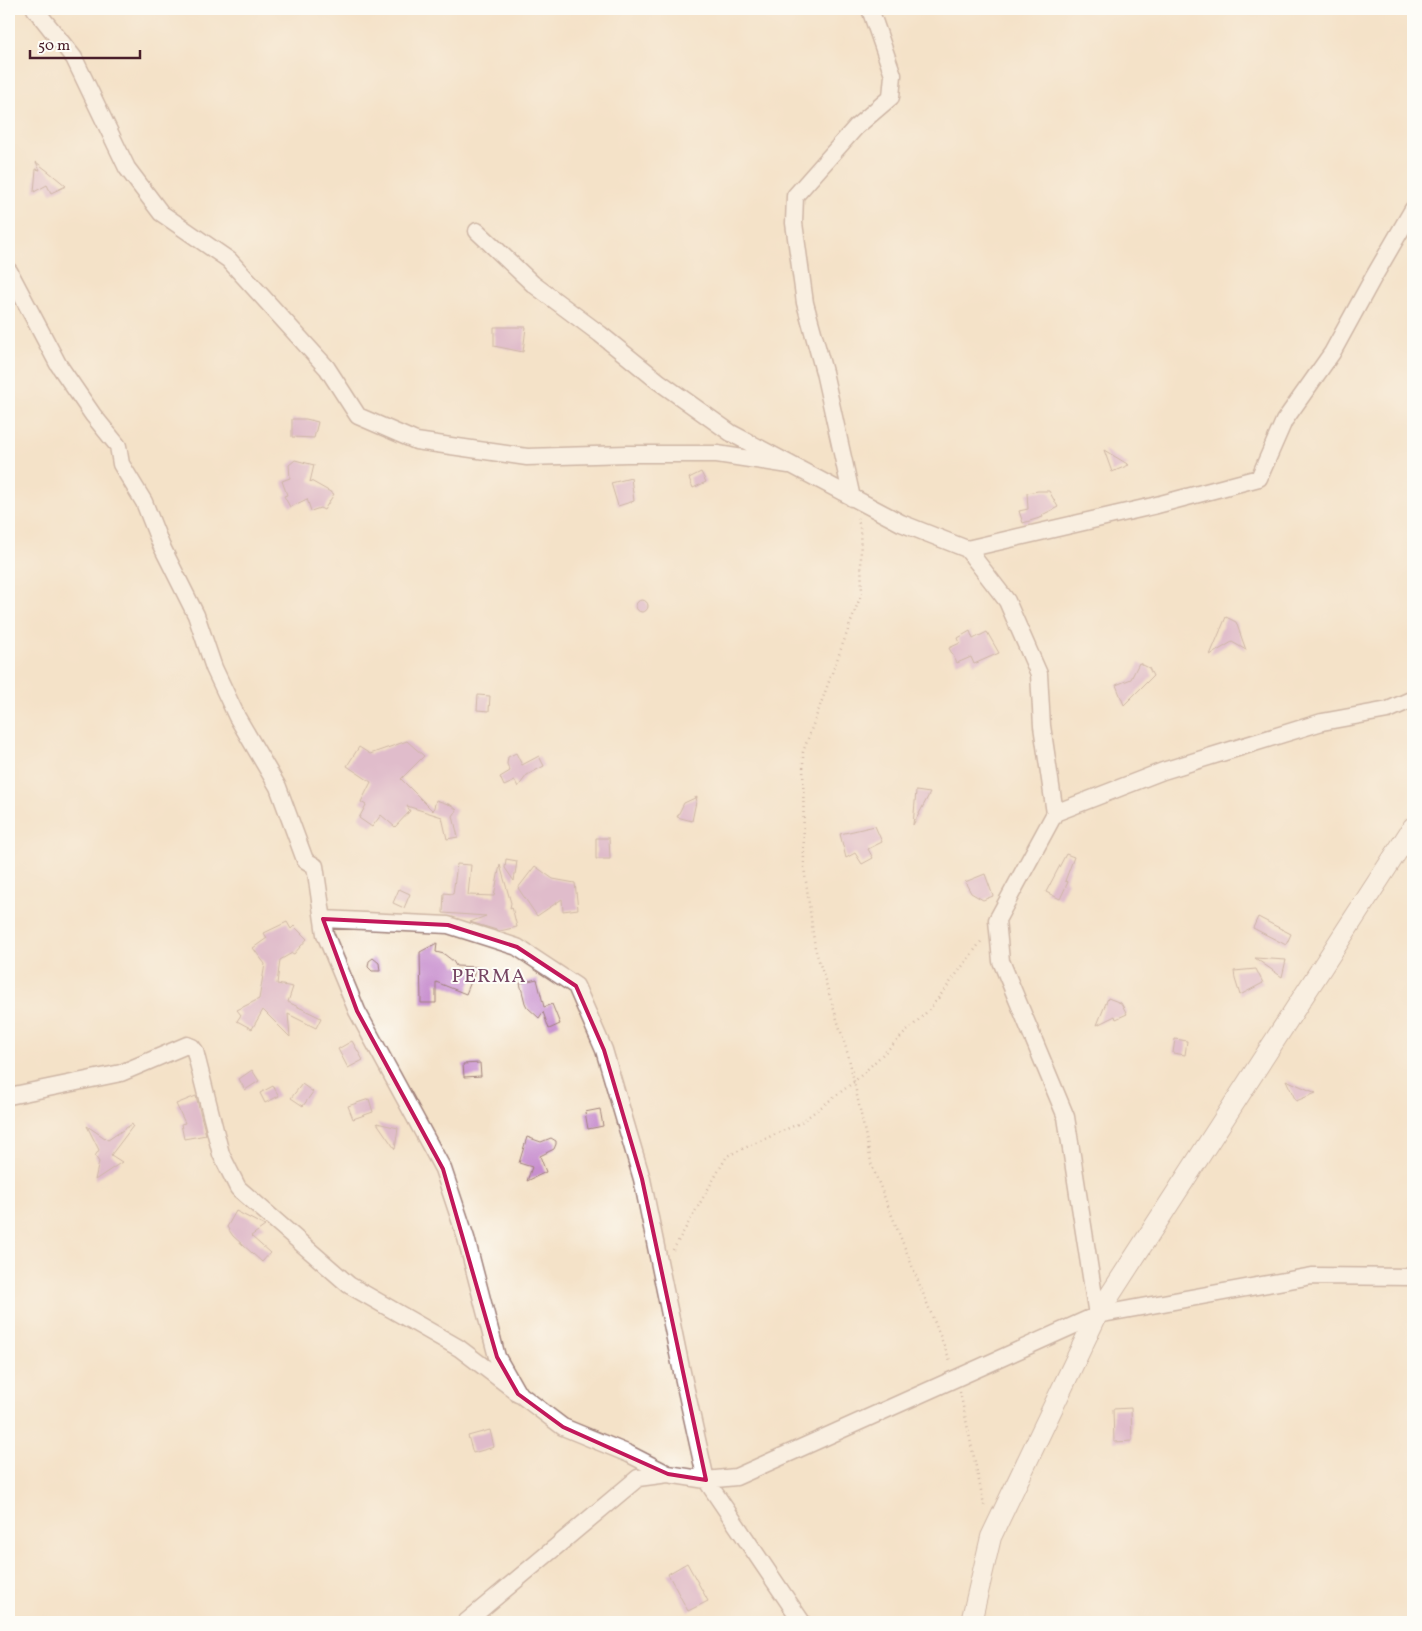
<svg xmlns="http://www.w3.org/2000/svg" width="1422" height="1631" viewBox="0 0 1422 1631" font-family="Vollkorn,serif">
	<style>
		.building { fill: #c88fcf }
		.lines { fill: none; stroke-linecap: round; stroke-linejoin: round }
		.minor-casing { stroke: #9f807a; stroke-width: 19 }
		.tertiary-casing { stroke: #9f807a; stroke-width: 22 }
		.path { stroke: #9f807a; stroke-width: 2.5; stroke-dasharray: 1 4; stroke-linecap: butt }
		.minor { stroke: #fff; stroke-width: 16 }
		.tertiary { stroke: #fff; stroke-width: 20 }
		.marked { fill: none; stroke: #c2185b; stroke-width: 4; stroke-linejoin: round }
		.labels { text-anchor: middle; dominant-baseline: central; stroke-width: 4; stroke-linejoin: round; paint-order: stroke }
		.quarter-label { font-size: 20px; letter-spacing: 1px; fill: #764664; stroke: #fdfcf7 }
	</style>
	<rect width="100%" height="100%" fill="#fdfcf7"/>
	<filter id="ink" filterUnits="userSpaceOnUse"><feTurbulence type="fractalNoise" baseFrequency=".02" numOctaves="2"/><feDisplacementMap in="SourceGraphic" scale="10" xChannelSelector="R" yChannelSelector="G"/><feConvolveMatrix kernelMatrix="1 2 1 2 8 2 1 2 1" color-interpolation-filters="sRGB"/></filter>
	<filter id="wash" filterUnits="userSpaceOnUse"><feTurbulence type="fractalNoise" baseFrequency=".0096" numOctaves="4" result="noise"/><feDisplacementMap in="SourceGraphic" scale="20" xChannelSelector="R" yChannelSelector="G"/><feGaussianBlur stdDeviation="1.12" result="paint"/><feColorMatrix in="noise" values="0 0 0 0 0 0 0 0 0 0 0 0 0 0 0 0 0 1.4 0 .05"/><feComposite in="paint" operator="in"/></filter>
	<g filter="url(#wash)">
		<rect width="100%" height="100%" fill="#f4e2c8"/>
		<g id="blocks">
			<path class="building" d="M 36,162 L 49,172 L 66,186 L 51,193 L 47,185 L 34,192 L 36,169 L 40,170 Z
				M 494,327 L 526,327 L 523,352 L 494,346 Z
				M 292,419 L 306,419 L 318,422 L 314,438 L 292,437 Z
				M 1104,450 L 1129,465 L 1112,472 Z
				M 295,460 L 314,465 L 310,482 L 311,481 L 334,494 L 324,510 L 320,508 L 311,511 L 307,499 L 290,507 L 284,496 L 287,495 L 282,481 L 290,478 L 289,465 Z
				M 701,472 L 706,482 L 693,488 L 689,478 Z
				M 631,478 L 634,501 L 618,506 L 611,483 Z
				M 1038,491 L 1049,491 L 1058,507 L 1042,515 L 1043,517 L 1023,523 L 1019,511 L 1028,509 L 1027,493 Z
				M636 606a6 6 0 1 1 12 0a6 6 0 1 1-12 0Z
				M 1226,617 L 1236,622 L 1246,650 L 1232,642 L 1210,655 Z
				M 970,631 L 973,639 L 987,632 L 999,653 L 974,664 L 971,657 L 957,663 L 949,648 L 960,643 L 958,638 Z
				M 1139,663 L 1149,668 L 1153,676 L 1124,705 L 1116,685 L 1131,679 Z
				M 478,695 L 490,696 L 489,711 L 477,710 Z
				M 407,741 L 424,756 L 401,779 L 433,811 L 436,800 L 451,805 L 457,810 L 453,816 L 458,837 L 447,839 L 442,817 L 407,806 L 410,811 L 395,827 L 381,815 L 372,827 L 359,818 L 366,805 L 361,802 L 371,782 L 347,766 L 359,747 L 370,754 Z
				M 516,753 L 522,765 L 539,756 L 544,766 L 527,775 L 518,787 L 515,781 L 504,786 L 500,777 L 510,771 L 507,764 L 508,757 Z
				M 916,791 L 930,793 L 913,825 Z
				M 697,797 L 692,821 L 677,817 L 684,803 Z
				M 875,826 L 882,842 L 868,849 L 873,858 L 862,864 L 855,853 L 846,858 L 840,834 Z
				M 596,838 L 609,838 L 610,859 L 596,859 Z
				M 1066,854 L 1074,857 L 1065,881 L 1068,882 L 1060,899 L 1046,892 Z
				M 506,859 L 517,861 L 514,881 L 505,868 Z
				M 457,864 L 471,865 L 468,895 L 494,896 L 500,865 L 511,903 L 510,908 L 512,907 L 517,927 L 500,931 L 470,922 L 486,916 L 443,913 L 444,893 L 453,894 Z
				M 535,866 L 553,879 L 575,883 L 578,909 L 563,911 L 562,899 L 537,916 L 518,888 Z
				M 985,874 L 993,896 L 983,900 L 971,893 L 965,882 Z
				M 399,889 L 410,894 L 404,908 L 393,903 Z
				M 1258,917 L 1291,934 L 1286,945 L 1253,928 Z
				M 287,922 L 291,929 L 294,926 L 307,939 L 294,954 L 292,953 L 280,960 L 277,984 L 293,987 L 288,1002 L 321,1018 L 316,1028 L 288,1014 L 290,1037 L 263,1010 L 252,1029 L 237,1021 L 241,1015 L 237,1010 L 259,999 L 265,964 L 253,948 L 267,938 L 264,933 Z
				M 437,943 L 436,952 L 444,954 L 453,961 L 456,966 L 477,967 L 466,994 L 436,982 L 436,1003 L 421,1003 L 420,952 Z
				M 373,958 L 379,963 L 380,971 L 372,971 L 368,967 L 369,961 Z
				M 1255,958 L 1286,960 L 1282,977 Z
				M 1256,969 L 1263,983 L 1240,995 L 1235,979 L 1234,971 Z
				M 537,979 L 544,1007 L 552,1004 L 560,1024 L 549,1029 L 543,1012 L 539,1018 L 527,1007 L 525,1003 L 520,983 Z
				M 1108,998 L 1121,1003 L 1127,1014 L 1116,1019 L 1115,1016 L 1097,1025 Z
				M 1175,1039 L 1187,1041 L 1185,1055 L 1173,1053 Z
				M 352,1041 L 363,1060 L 348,1068 L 338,1049 Z
				M 480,1063 L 481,1076 L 464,1077 L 463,1064 Z
				M 252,1070 L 259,1081 L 245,1090 L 239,1079 Z
				M 1286,1080 L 1316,1093 L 1296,1101 Z
				M 302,1084 L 313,1092 L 303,1106 L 291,1098 Z
				M 273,1086 L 279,1096 L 265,1103 L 260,1093 Z
				M 196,1096 L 206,1135 L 184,1139 L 181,1124 L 185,1123 L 176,1104 Z
				M 369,1099 L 373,1112 L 353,1119 L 348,1106 Z
				M 600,1109 L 603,1126 L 588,1129 L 585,1112 Z
				M 377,1123 L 398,1128 L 395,1149 Z
				M 132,1124 L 133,1126 L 111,1155 L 122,1162 L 95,1180 L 99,1162 L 95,1156 L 99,1150 L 87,1126 L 108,1140 Z
				M 527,1137 L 541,1142 L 551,1138 L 556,1141 L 556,1144 L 554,1149 L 540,1156 L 546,1172 L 527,1181 L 532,1167 L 519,1163 Z
				M 236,1211 L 265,1226 L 251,1236 L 270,1253 L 262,1262 L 233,1236 L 227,1227 Z
				M 1131,1408 L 1132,1441 L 1114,1442 L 1113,1409 Z
				M 490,1430 L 494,1447 L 473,1453 L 468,1436 Z
				M 687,1563 L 708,1601 L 688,1611 L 668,1574 Z"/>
		</g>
	</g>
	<g filter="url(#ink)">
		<use href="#blocks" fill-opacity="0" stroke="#9f807a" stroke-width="1"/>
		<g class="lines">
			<defs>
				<path id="minor" d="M 35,9 L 74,58 L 127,168 L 161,213 L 229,260 L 327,368 L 358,416 L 416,441 L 527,457 L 627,454 L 717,454 L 789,465
					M 477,231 L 533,284 L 600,334 L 658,381 L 731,433 L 901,523 L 967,549 L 1007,601 L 1039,674 L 1042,726 L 1055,813
					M 9,271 L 58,364 L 93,415 L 118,446 L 121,464 L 144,502 L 161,545 L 196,615 L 214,668 L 237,717 L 278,787 L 305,860 L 315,866 L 325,934 L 357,1011 L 443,1169 L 466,1238 L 497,1357 L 518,1394
					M 852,498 L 824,372 L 805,303 L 794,223 L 795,196 L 856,127 L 891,97 L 893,75 L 870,9
					M 967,549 L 1153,506 L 1259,478 L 1284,421 L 1332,353 L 1373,278 L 1413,209
					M 323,919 L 448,925 L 517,947 L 576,986 L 604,1050 L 642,1179 L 680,1363 L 706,1480 L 802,1622
					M 9,1096 L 121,1073 L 187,1045 L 192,1047 L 195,1051 L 221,1154 L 238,1188 L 349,1285 L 459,1348 L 563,1427 L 629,1454 L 668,1474
					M 1097,1315 L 1066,1117 L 1001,961 L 997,920 L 1055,813 L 1163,771 L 1322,722 L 1388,710 L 1413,699
					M 466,1622 L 638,1478 L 668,1474 L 706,1480 L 736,1477 L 1097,1315 L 1312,1276 L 1413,1277"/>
				<path id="tertiary" d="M 971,1622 L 991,1537 L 1097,1315 L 1413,827"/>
			</defs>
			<use href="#minor" class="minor-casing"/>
			<use href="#tertiary" class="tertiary-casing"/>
			<path class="path" d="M 857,518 L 860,526 L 862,592 L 803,752 L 804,867 L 815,948 L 849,1058 L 872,1166 L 951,1363
				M 673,1250 L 727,1156 L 800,1123 L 854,1082 L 930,1009 L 983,939
				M 960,1392 L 985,1509"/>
			<use href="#minor" class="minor"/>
			<use href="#tertiary" class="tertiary"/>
		</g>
	</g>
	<path d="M0 0H1422V1631H0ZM 323,919 L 448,925 L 517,947 L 576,986 L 604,1050 L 642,1179 L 706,1480 L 668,1474 L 563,1427 L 518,1394 L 497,1357 L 443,1169 L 357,1011 Z" fill="#f4e2c8" fill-opacity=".55" fill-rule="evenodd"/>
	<path class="marked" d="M 323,919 L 448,925 L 517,947 L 576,986 L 604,1050 L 642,1179 L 706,1480 L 668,1474 L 563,1427 L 518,1394 L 497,1357 L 443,1169 L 357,1011 Z"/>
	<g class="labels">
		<g class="quarter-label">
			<text x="489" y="977">PERMA</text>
		</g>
	</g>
	<rect width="1422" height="1631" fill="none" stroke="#fdfcf7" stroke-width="30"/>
	<path d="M30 50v8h110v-8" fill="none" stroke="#4a1f2b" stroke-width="2.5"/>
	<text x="38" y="50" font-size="15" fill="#4a1f2b" stroke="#fdfcf7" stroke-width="4" paint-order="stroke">50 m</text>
</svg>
